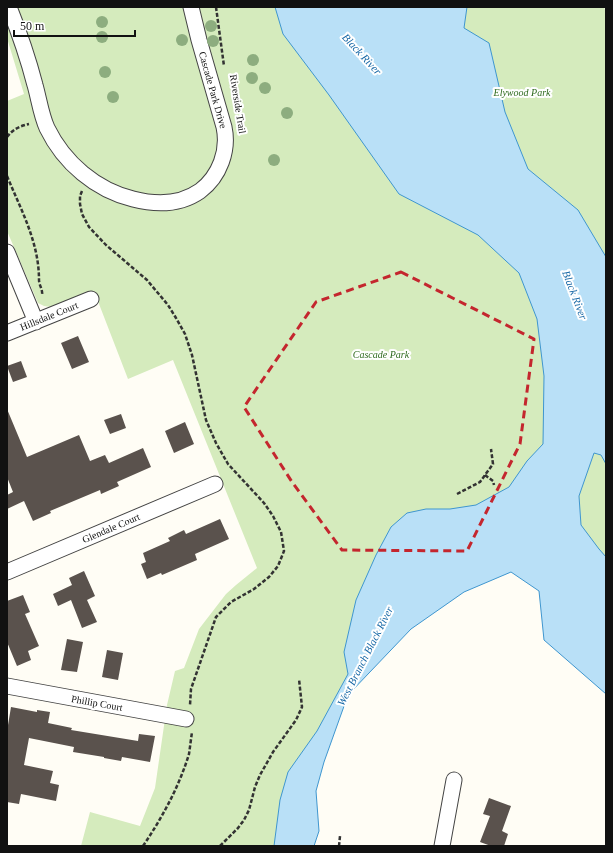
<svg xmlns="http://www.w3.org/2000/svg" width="613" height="853" viewBox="0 0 613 853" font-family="Georgia,serif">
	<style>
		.green { fill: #d5ebbd }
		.water { fill: #b9e0f7; stroke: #3f96cf }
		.building { fill: #5a524d }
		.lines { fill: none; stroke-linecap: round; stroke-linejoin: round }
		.street-casing { stroke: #444; stroke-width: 17 }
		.path { stroke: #333; stroke-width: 2.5; stroke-dasharray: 4 2; stroke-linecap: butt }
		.street { stroke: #fff; stroke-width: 15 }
		.tree { fill: #8dad7f }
		.marked { fill: none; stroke: #c4262e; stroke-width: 3; stroke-dasharray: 8 5; stroke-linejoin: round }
		.labels { text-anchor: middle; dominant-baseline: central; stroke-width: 4; stroke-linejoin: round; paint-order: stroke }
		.street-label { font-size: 10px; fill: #111; stroke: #fff }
		.park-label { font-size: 10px; font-style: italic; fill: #2f6b1f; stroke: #fff }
		.water-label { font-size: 11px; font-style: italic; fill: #1768a6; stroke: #fff }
	</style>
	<rect width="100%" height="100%" fill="#fffdf5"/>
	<path class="green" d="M 7,7 L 604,7 L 606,13 L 606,621 L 535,522 L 386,609 L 304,780 L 293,846 L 81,846 L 90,812 L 140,826 L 155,788 L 167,705 L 175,671 L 184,668 L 199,629 L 226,594 L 236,585 L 257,568 L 173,360 L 128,379 L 94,291 L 51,307 L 44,306 L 38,303 L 7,231 L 7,101 L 24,94 L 7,38 Z"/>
	<path class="water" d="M 275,7 L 467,7 L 464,28 L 489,43 L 505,112 L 528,169 L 578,210 L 606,257 L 606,464 L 601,455 L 594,453 L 579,496 L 581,525 L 599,549 L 606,557 L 606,694 L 544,640 L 539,591 L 511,572 L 464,592 L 411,629 L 348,695 L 324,762 L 316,791 L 319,831 L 314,846 L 274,846 L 280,800 L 288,772 L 317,731 L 348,674 L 344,652 L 356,600 L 376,555 L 391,527 L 407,513 L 426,509 L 450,509 L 476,505 L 509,487 L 527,461 L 543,444 L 544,376 L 537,319 L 519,273 L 478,235 L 399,194 L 329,95 L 283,34 Z"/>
	<path class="building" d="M 78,336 L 89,362 L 72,369 L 61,343 Z
		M 21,361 L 27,377 L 13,382 L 7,366 Z
		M 7,409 L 27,457 L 79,435 L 90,461 L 105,455 L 109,463 L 143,448 L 151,467 L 117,482 L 119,486 L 101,494 L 100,490 L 50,511 L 51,513 L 33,521 L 24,501 L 7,509 L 7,495 L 13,492 L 7,477 Z
		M 121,414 L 126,428 L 110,434 L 104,420 Z
		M 185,422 L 194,444 L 174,453 L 165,431 Z
		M 220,519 L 229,539 L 195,554 L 197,560 L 162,575 L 161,573 L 147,579 L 141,564 L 146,562 L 143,553 L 170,541 L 168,538 L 184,530 L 186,534 Z
		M 84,571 L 95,596 L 87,600 L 97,622 L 82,628 L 71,600 L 58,606 L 53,594 L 72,585 L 69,578 Z
		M 23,595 L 30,612 L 25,614 L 39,646 L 28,651 L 31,660 L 17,666 L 7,642 L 7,601 Z
		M 67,639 L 83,642 L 77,672 L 61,670 Z
		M 107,650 L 123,653 L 118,680 L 102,677 Z
		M 11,707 L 37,712 L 37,710 L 50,712 L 48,723 L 72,728 L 71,730 L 138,741 L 139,734 L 155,736 L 150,762 L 122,757 L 121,761 L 104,758 L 104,757 L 73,752 L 74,747 L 29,738 L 24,765 L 53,771 L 50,783 L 59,785 L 56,801 L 21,794 L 19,804 L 7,802 L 7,731 Z
		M 489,798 L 511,806 L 502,831 L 508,834 L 504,846 L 491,846 L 480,842 L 490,816 L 483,814 Z"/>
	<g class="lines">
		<defs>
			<path id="street" d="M 9,7 C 19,32 28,58 35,85 C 39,99 41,115 47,128 C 64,163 96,190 133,199 C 156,205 180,205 200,191 C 220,176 229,150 224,127 L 199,40 L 191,7
				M 7,252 L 36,322
				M 7,333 L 91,299
				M 7,572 L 215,484
				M 7,686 L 186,719
				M 442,846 L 454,780"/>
		</defs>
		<use href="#street" class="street-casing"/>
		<path class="path" d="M 216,7 L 224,66
			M 7,137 C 13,129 20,126 29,124
			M 7,176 C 21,210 39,242 39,280 C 39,285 43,290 42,295
			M 82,191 L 80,196 L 80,204 L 82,214 L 89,227 L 106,245 L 147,280 L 168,305 L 176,318 L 185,334 L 192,355 L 206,420 L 216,443 L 228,464 L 264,503 L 273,516 L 281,532 L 284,551 L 278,566 L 269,577 L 254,589 L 231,602 L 216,617 L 191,689 L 190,705
			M 485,475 L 493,481 L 494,485
			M 457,494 L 480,482 L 493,464 L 491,449
			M 143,846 C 162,818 179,787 189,754 C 190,747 191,739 192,732
			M 220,846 L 238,828 L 244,820 L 249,810 L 255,787 L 260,775 L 273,752 L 296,720 L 302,707 L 299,679
			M 339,846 L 340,836"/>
		<use href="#street" class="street"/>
	</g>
	<g class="tree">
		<circle cx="102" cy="22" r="6"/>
		<circle cx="211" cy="26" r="6"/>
		<circle cx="102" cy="37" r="6"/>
		<circle cx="182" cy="40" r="6"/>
		<circle cx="213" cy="41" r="6"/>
		<circle cx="253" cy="60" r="6"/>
		<circle cx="105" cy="72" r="6"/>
		<circle cx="252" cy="78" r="6"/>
		<circle cx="265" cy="88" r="6"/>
		<circle cx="113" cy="97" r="6"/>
		<circle cx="287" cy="113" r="6"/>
		<circle cx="274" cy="160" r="6"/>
	</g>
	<path class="marked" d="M 401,272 L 534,339 L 520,444 L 467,551 L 342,550 L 292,482 L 244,407 L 316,302 Z"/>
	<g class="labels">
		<g class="street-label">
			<text transform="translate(213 90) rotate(74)">Cascade Park Drive</text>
			<text transform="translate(238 104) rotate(81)">Riverside Trail</text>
			<text transform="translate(49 316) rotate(-22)">Hillsdale Court</text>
			<text transform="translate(111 528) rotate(-23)">Glendale Court</text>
			<text transform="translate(97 703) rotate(10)">Phillip Court</text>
		</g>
		<g class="park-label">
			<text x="522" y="92">Elywood Park</text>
			<text x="381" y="354">Cascade Park</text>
		</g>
		<g class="water-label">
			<text transform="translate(362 54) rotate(47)">Black River</text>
			<text transform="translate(575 295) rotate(69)">Black River</text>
			<text transform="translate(365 656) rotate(-63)">West Branch Black River</text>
		</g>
	</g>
	<rect width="613" height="853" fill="none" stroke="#111111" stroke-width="16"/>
	<path d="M14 30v6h121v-6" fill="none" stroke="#111111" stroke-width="2"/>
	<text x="20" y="30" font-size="12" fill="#111111" stroke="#ffffff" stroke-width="3" paint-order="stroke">50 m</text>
</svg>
